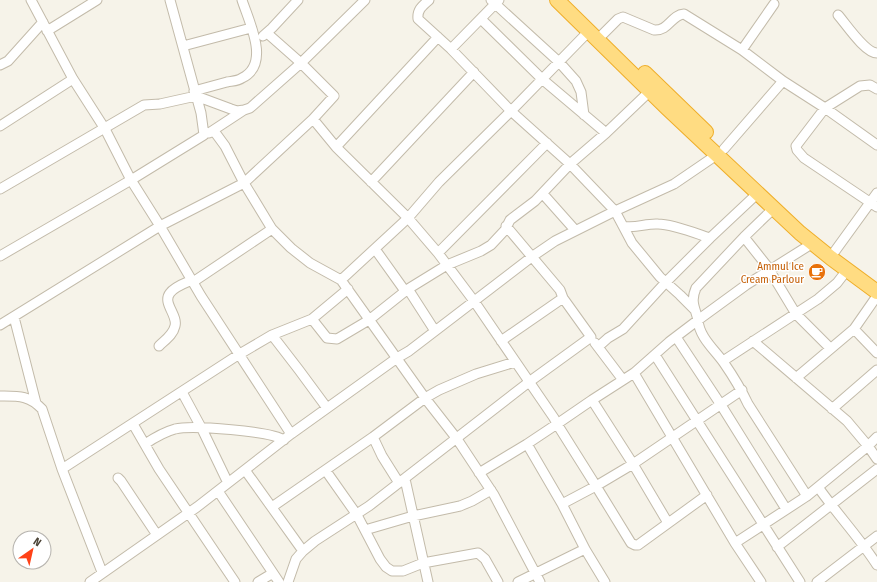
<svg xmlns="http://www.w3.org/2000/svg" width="877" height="582" viewBox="0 0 877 582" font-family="'Fira Sans Condensed',sans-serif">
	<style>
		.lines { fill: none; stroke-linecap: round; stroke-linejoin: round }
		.minor-casing { stroke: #c3bbaa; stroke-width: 11 }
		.trunk-casing { stroke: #efae2a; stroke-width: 16 }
		.minor { stroke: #fff; stroke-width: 9 }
		.trunk { stroke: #ffdc82; stroke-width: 14 }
		.labels { text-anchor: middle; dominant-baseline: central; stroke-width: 3; stroke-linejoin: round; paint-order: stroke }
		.food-label { font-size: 11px; fill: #c56008; stroke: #fff; text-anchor: end }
	</style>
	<rect width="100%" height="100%" fill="#f6f3e9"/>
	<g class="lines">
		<defs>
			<path id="minor" d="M 170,0 L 201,113 L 204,135 L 131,180 L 160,226 L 201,296 L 291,434
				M 491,0 L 559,62 L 576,81 L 581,92 L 584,115
				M 838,15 C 846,24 865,53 877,53
				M 481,19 L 542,79 L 606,133
				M 47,31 L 97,0
				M 603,34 L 618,19 L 623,17 L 654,30 C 669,31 671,15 684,14 L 742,50 L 783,81 L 825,108 L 877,145
				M 263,36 L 272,28 L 298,0
				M 183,46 L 251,28
				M 451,49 L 499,0
				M 742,50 L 774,4
				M 0,65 L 8,61 L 43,22
				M 877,89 L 870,85 L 860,86 L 825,108 L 796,146 L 797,150 L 804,158 L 877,207
				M 194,91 C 205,88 216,85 227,82 C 232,81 238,81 242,78 C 271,64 249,22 242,0
				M 313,119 L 336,147 L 408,218 L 438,253 L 474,301 L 554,418 L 557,424 L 527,444 L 562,504
				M 0,126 L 73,79
				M 214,131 L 225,146 L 244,183 L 272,229 L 291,248 L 310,263 L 341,280 L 425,398 L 457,439 L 494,495 L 540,582
				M 209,133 L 244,110
				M 336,147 L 438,37
				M 724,149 L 783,81
				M 718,154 L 674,184 L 615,211 L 623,226 C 635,229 646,223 658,224 C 672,224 695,233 710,238 L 758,193
				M 371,182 L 474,72
				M 0,189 L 144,105 L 160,104 L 196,96 L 231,109 L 237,111 L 244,110 L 250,108 L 301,63 L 267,33
				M 543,194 L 575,230
				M 623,226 L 632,243 L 660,277 L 680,295 L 694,309
				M 744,237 L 767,266 L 796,314 L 830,348
				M 375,249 L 405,291
				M 835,251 L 877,193
				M 438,253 L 547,143
				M 0,256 L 131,180 L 105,129 L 73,79 L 31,0
				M 341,280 L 408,218 L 439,182 L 511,111 L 589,31
				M 193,282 L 272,229
				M 408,289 L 435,331
				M 14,317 L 36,403
				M 312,319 L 327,338 L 337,339 L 369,320 L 408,289 L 447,265 L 481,251 L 491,245 L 505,230 L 510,220 L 535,201 L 570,164 L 606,133 L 650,91
				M 0,325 L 160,226 L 244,183 L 313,119 L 334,96 L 301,63 L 365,0
				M 854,329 L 877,353
				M 272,335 L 299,370 L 327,408
				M 676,337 L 721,405 L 786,509
				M 501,341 L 563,298
				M 753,341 L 847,421 L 868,446 L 877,437
				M 595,343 L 623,380
				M 159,346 C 165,340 173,335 175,326 C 178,315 162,303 170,293 C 174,287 185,283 192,280
				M 598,347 L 608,338 L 623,329 L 666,282 L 710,238
				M 655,355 L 800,582
				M 723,361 L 818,299 L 837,283 L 847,270
				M 634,373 L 735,543 L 761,582
				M 796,378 L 854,329 L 877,296
				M 742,390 L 633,464 L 596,486 L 557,424 L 592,400 L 634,373 L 669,342 L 698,320 C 695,307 690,302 696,288 L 744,237 L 774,208
				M 182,392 L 202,429 L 228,483
				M 0,396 C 18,396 29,395 42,409 L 62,469 L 102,572
				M 592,400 L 633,464 L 668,523
				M 832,409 L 877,370
				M 133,424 L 159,469 L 235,582
				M 373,437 L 382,456 L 399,483
				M 145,444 C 154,438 164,432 175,429 C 192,425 271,431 284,440
				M 62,469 L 238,355 L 272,335 L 312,319 L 348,289
				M 245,470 L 303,551
				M 326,471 L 357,515 L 380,559 L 386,567 L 392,571 L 403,571 L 423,563 L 478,553 L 485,559 L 498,582
				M 479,473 L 527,444
				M 118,478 L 121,481 L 157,535
				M 405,479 L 428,582
				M 818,487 C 837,514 859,537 877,565
				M 218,491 L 279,582
				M 807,496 L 748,404 C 741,389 733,376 724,363 C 715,350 699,337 698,320 L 746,285 L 813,243
				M 272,507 L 373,437 L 425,398 L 439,390 L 476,374 L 515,362
				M 365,530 L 413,516 L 460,506 L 472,501 L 491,490
				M 735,543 L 807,496 L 868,446 L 877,459
				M 777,547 L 877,469
				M 90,582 L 197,507 L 291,434 L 397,358 L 409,351 L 533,256 L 555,241 L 615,211 L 570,164 L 511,111 L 451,49 L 418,19 C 417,10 422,6 429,0
				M 258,582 L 273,573
				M 288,582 L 296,559 L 303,551 L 315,541 L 369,506 L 529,382 L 591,337 L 563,298 L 560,290 L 506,226
				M 518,582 L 585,549
				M 605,582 L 585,549 L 562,504 L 596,486 L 631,543 L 635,545 L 638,545 L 707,495
				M 817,582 L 877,536"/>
			<path id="trunk" d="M 557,0 L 667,108 L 800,233 L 831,258 L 877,292
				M 645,73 L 706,132"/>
		</defs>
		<use href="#minor" class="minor-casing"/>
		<use href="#trunk" class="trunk-casing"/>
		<use href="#minor" class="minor"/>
		<use href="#trunk" class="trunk"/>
	</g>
	<defs>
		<symbol id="cafe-disc" viewBox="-11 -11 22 22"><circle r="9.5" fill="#e8710a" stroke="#fff"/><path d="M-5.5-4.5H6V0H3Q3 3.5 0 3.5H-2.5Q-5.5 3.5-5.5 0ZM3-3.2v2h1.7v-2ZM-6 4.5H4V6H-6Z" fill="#fff"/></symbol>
	</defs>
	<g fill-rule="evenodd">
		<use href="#cafe-disc" x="807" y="262" width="20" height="20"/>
	</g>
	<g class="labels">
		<g class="food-label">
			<text x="804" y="266">Ammul Ice<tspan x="804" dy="13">Cream Parlour</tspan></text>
		</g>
	</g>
	<g transform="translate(32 550) rotate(34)"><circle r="19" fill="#ffffff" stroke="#b7b4af"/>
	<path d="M0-3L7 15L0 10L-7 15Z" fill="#ff4217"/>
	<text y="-6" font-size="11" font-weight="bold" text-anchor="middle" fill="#4b4336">N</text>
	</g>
</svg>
